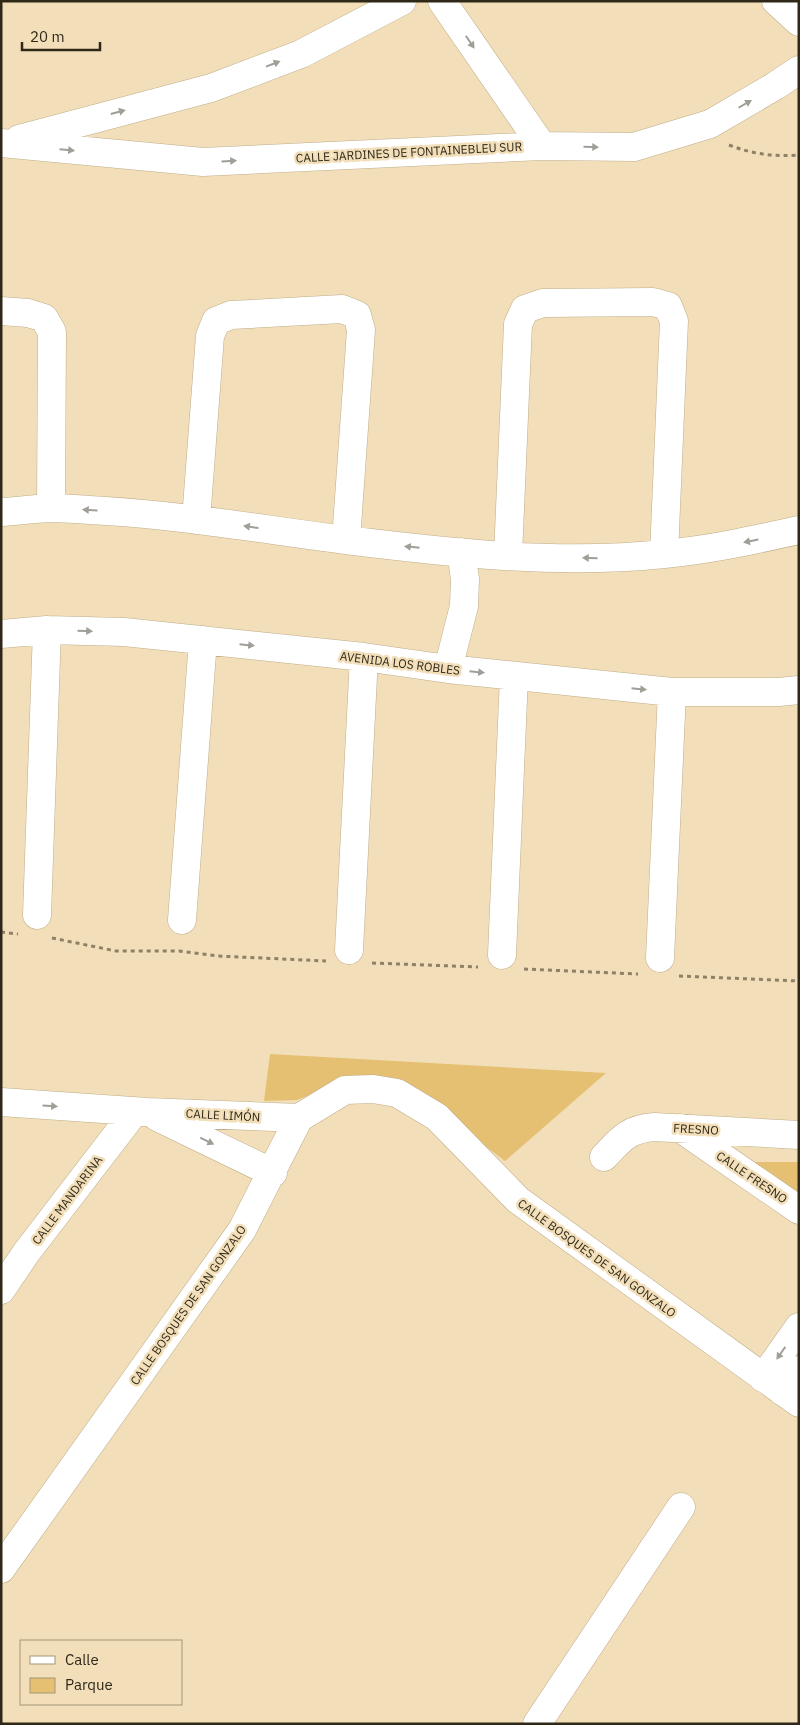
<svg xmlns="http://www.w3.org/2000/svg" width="800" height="1725" viewBox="0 0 800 1725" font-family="'IBM Plex Sans',sans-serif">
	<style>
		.green { fill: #e5c072 }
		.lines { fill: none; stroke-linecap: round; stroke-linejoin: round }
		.minor-casing { stroke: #bfad89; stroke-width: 29 }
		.path { stroke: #8e8167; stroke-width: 3; stroke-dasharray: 4 4; stroke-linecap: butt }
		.minor { stroke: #fff; stroke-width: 28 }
		.oneway { fill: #a19e98 }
		.labels { text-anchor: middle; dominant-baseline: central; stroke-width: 5; stroke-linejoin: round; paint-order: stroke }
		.street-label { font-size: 12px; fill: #2f2819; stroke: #f2dfb9 }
	</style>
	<rect width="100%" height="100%" fill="#f2dfb9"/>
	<path class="green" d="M 270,1054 L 606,1073 L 505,1161 L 415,1093 L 348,1080 L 297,1100 L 264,1101 Z
		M 748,1162 L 799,1162 L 799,1194 Z"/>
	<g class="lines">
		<defs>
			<path id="minor" d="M 442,1 L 542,146
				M 776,1 L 799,22
				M 19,139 L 211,88 L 301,54 L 402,1
				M 1,143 L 203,162 L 542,146 L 634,147 L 710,124 L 775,86 L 799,70
				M 1,311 L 28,313 L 44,318 L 52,332 L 51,508
				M 1,512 C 17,511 33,509 50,508 C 68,508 87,510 106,511 C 187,516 266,530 346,540 C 451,553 558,565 664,554 C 709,550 754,540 799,530
				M 196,520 L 210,336 L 216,321 L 231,315 L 342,309 L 357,315 L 361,330 L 346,540
				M 508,555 L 518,324 L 525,309 L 543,303 L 653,302 L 668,306 L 674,321 L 664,554
				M 1,634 L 47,630 L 124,632 L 364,657 L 448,669 L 672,692 L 779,692 L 799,690
				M 448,669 L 464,606 L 465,579 L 461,552
				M 37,915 L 47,630
				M 182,920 L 203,640
				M 349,950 L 364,657
				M 502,955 L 514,676
				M 660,958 L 672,692
				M 1,1102 L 147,1112 L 299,1118
				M 157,1117 L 273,1173
				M 680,1128 L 799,1210
				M 604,1157 C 621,1139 628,1129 654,1127 L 799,1135
				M 1,1290 L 26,1253 L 135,1111
				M 763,1378 L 799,1327
				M 783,1392 L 799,1370
				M 1,1569 L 242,1230 L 299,1118 L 345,1090 L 373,1089 L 397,1093 L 437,1117 L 518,1200 L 799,1403
				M 537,1724 L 681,1507"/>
		</defs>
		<use href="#minor" class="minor-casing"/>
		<path class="path" d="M 729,145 C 752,154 774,157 799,155
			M 1,932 L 18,934
			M 52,938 L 116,951 L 179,951 L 218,956 L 326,961
			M 372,963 L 478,967
			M 524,969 L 638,974
			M 679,976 L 799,981"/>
		<use href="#minor" class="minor"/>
	</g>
	<defs><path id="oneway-solid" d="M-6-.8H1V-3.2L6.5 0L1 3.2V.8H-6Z" transform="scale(1.25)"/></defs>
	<g class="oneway">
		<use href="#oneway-solid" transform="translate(470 42) rotate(56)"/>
		<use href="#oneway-solid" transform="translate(273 64) rotate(-21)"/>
		<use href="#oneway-solid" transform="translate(745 104) rotate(-30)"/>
		<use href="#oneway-solid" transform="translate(118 112) rotate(-15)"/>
		<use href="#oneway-solid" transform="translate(591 147) rotate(1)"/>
		<use href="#oneway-solid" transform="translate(67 150) rotate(5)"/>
		<use href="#oneway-solid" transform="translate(229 161) rotate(-3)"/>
		<use href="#oneway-solid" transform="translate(90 510) rotate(-177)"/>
		<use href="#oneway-solid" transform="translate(251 527) rotate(-172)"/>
		<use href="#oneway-solid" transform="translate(751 541) rotate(169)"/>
		<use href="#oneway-solid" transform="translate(412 547) rotate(-174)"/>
		<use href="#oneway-solid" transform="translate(590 558) rotate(-179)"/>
		<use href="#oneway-solid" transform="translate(85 631) rotate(2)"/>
		<use href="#oneway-solid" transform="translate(247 645) rotate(6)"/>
		<use href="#oneway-solid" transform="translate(477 672) rotate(6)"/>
		<use href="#oneway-solid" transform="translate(639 689) rotate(6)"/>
		<use href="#oneway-solid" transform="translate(50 1106) rotate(4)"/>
		<use href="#oneway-solid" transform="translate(207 1141) rotate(26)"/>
		<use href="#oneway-solid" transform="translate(781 1353) rotate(125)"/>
	</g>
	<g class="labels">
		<g class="street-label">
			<text transform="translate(409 152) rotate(-3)">CALLE JARDINES DE FONTAINEBLEU SUR</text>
			<text transform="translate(400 663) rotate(7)">AVENIDA LOS ROBLES</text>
			<text transform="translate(223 1115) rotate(3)">CALLE LIMÓN</text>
			<text transform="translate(696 1129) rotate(3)">FRESNO</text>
			<text transform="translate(752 1177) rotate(34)">CALLE FRESNO</text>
			<text transform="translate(67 1200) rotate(-53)">CALLE MANDARINA</text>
			<text transform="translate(597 1258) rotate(36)">CALLE BOSQUES DE SAN GONZALO</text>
			<text transform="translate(188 1305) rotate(-55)">CALLE BOSQUES DE SAN GONZALO</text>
		</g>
	</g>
	<rect width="800" height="1725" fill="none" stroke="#2f2819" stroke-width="5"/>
	<rect x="20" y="1640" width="162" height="65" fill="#f2dfb9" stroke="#a49679"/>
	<rect x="30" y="1656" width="25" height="8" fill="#ffffff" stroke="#a49679"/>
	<text x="65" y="1665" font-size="15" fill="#2f2819">Calle</text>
	<rect x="30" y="1678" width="25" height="15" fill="#e5c072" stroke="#a49679"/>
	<text x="65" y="1690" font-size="15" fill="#2f2819">Parque</text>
	<path d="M22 42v8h78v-8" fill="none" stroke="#2f2819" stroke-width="2.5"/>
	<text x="30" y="42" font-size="15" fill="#2f2819" stroke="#f2dfb9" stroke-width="4" paint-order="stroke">20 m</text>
</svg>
